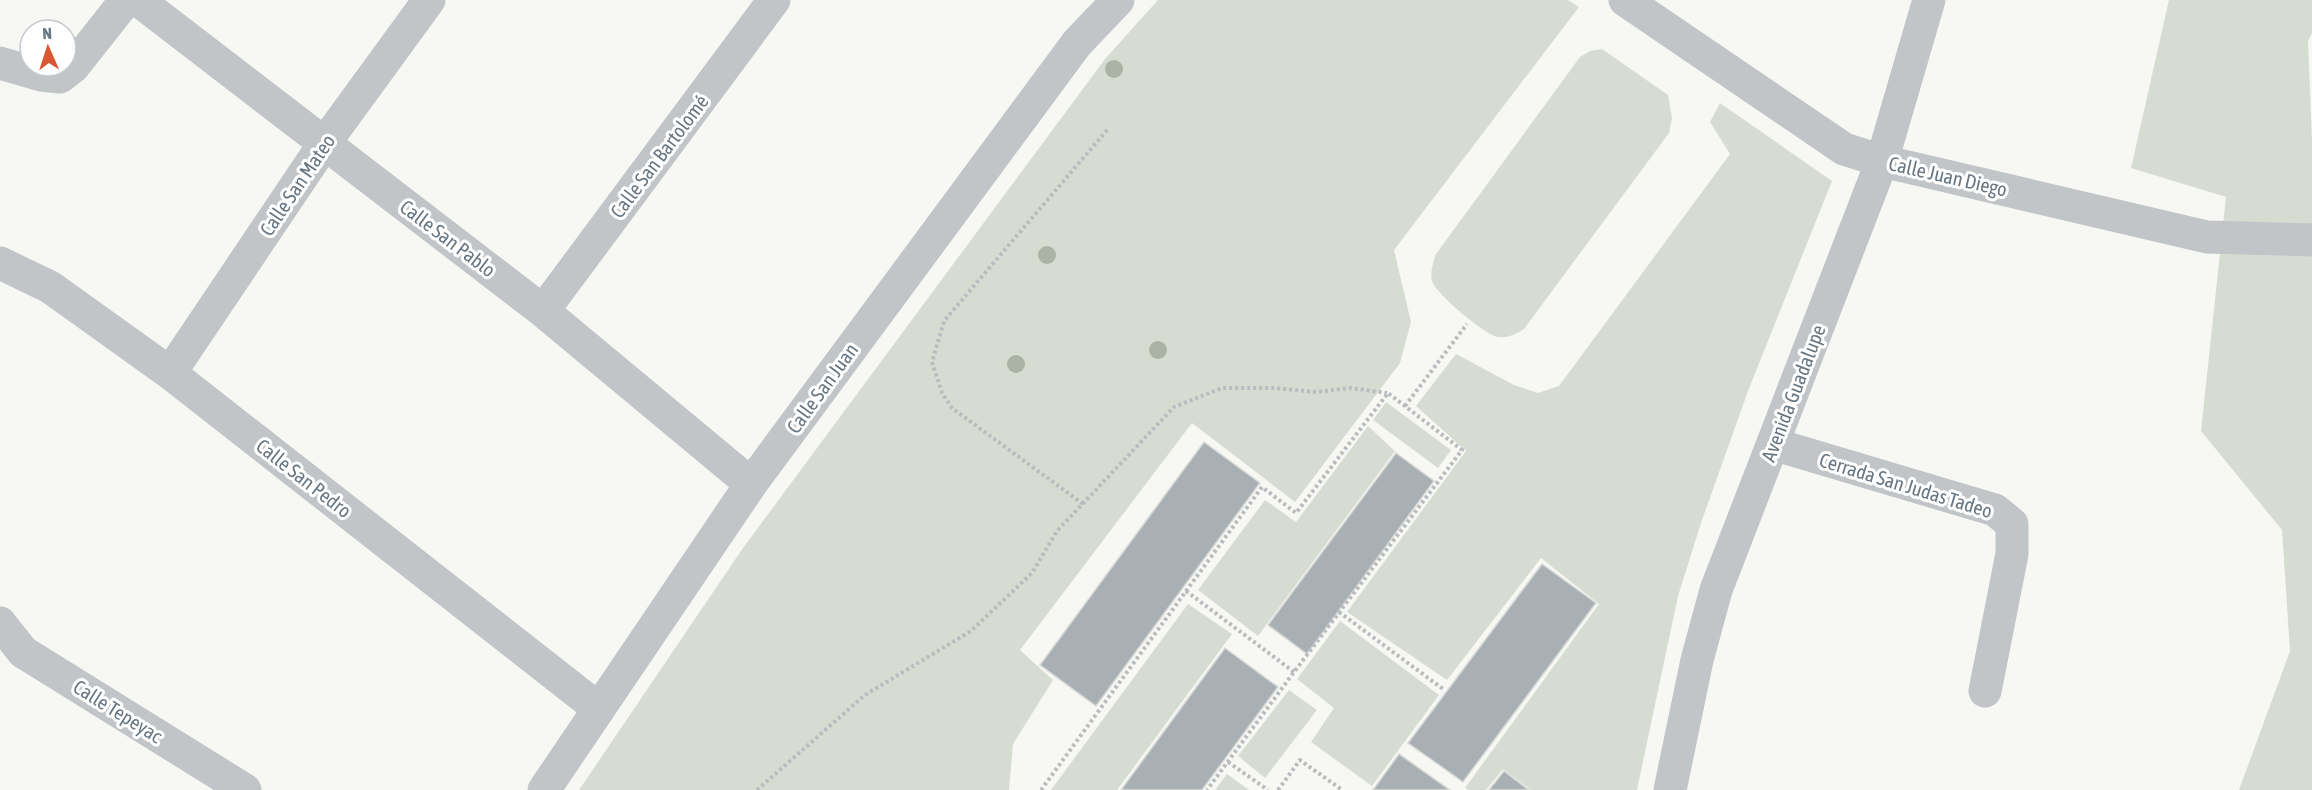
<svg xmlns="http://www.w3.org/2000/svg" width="2312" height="790" viewBox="0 0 2312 790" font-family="'Asap Condensed',sans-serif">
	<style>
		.green { fill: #d7dcd3 }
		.building { fill: #a8b0b4; stroke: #d9d9d7; stroke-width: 1.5 }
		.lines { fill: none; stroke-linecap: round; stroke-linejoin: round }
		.path { stroke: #b9bcbe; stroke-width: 4; stroke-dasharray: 3 3; stroke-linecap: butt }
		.minor { stroke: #c1c5c8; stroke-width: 33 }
		.tree { fill: #aab3a6 }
		.labels { text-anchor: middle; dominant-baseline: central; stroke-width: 6; stroke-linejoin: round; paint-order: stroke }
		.street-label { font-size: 20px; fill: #687783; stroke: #fff }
	</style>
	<rect width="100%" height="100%" fill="#f7f7f4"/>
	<path class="green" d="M 1158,0 L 1568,0 L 1579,7 L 1394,250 L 1411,322 L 1400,363 L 1295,502 L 1192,423 L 1020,650 L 1053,680 L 1013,744 L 1009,790 L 579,790 L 743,548 L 1105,59 Z
		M 2169,0 L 2312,0 L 2312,33 L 2308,41 L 2312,140 L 2312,790 L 2239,790 L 2290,651 L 2282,530 L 2201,431 L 2226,197 L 2131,168 Z
		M 1602,49 L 1668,95 L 1672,118 L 1669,133 L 1524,329 C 1516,334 1509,338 1498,337 C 1485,335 1436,294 1432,281 C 1430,271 1433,263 1436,254 L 1580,57 L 1590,51 Z
		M 1720,103 L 1832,181 L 1748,391 L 1701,523 L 1678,596 L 1637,790 L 1531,790 L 1503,769 L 1486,790 L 1469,790 L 1465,788 L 1599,604 L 1541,558 L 1447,680 L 1347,612 L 1466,451 L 1416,406 L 1456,354 L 1514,385 L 1538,393 L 1559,386 L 1730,154 L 1710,122 Z
		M 1386,402 L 1451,450 L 1438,468 L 1373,420 Z
		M 1368,426 L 1395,451 L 1258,636 L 1198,590 L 1265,500 L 1296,522 Z
		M 1188,604 L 1232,634 L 1117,790 L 1051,790 Z
		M 1340,621 L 1439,695 L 1372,786 L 1311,742 L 1334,708 L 1297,679 Z
		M 1289,690 L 1317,710 L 1265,778 L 1238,756 Z
		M 1227,774 L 1249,790 L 1215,790 Z"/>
	<path class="building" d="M 1204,442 L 1260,483 L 1096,706 L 1040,665 Z
		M 1396,453 L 1434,481 L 1307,654 L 1268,625 Z
		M 1542,564 L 1596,603 L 1463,782 L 1408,743 Z
		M 1225,648 L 1278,687 L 1202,790 L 1121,790 Z
		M 1399,754 L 1450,790 L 1373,790 Z
		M 1504,771 L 1529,790 L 1489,790 Z"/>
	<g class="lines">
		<path class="path" d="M 1405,406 L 1467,324
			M 1083,504 L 952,408 L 942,393 L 932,362 L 944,321 L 1108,129
			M 1186,591 L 1294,672
			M 1339,612 L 1443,689
			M 1228,762 L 1268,790
			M 757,790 L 865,695 L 971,631 L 1032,573 L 1057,531 L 1174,407 L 1222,388 L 1274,388 L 1316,392 L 1351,388 L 1387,393
			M 1041,790 L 1262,487 L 1296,513 L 1388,393 L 1462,450 L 1294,672 L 1207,790
			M 1278,790 L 1300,760 L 1342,790"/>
		<path class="minor" d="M 138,0 L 543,311 L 751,484
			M 1625,0 L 1844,149 L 1882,161 L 2207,237 L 2312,240
			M 0,63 L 41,75 L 60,77 L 73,67 L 126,0
			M 0,263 L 50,287 L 170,373 L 599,709
			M 543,311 L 774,0
			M 170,373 L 324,144 L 429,0
			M 1773,444 L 1995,510 L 2012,524 L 2012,554 L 1985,691
			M 0,623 L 23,652 L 245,790
			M 544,790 L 751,484 L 1077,43 L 1118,0
			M 1670,790 L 1697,660 L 1716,590 L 1882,161 L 1929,0"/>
	</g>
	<g class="tree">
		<circle cx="1114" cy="69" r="9"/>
		<circle cx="1047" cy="255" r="9"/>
		<circle cx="1158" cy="350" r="9"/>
		<circle cx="1016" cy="364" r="9"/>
	</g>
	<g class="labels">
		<g class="street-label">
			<text transform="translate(659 156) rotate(-53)">Calle San Bartolomé</text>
			<text transform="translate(1948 176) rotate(13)">Calle Juan Diego</text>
			<text transform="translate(297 185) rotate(-56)">Calle San Mateo</text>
			<text transform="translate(448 238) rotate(37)">Calle San Pablo</text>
			<text transform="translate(822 388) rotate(-54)">Calle San Juan</text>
			<text transform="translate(1793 393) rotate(-69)">Avenida Guadalupe</text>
			<text transform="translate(304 478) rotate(38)">Calle San Pedro</text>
			<text transform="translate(1906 485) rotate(17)">Cerrada San Judas Tadeo</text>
			<text transform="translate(118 711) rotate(32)">Calle Tepeyac</text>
		</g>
	</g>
	<g transform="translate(48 48) rotate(357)"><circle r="28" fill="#ffffff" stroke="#c3c9cd" stroke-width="1.5"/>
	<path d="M0-4.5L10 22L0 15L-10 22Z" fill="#d95732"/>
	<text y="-9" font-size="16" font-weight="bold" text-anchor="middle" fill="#687783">N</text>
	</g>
</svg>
